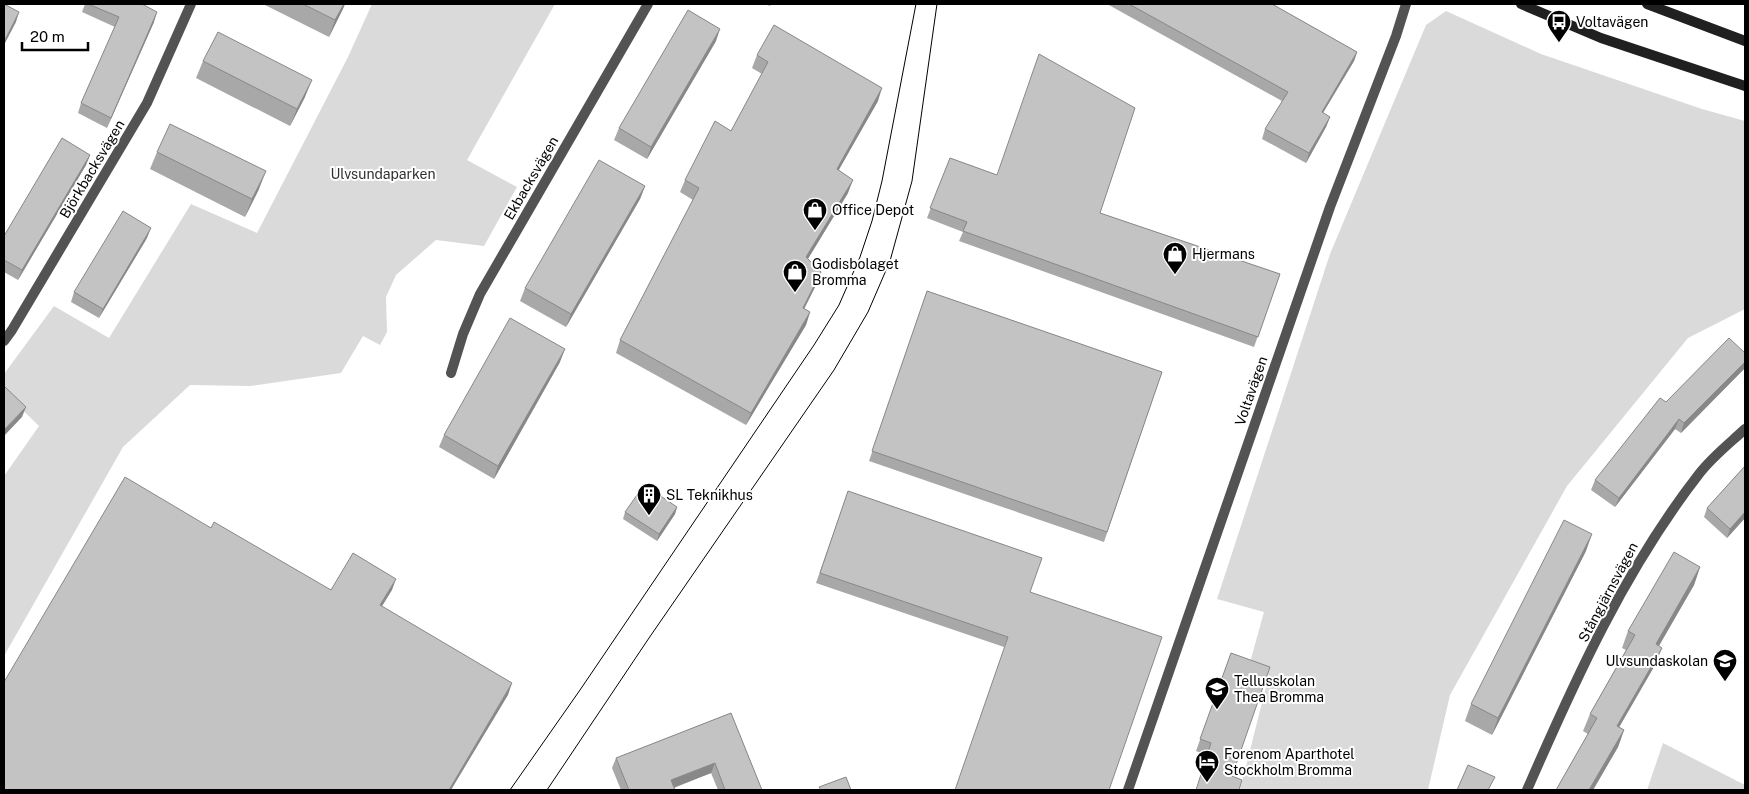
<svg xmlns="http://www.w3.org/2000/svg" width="1749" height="794" viewBox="0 0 1749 794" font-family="'Public Sans',sans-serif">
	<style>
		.green { fill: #dadada }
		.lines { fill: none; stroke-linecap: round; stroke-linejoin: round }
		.minor { stroke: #535353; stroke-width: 10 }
		.secondary { stroke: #202020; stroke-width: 10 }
		.tram { stroke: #000; stroke-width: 1 }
		.wall { fill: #a8a8a8 }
		.shaded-wall { fill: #888 }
		.building { fill: #c3c3c3; stroke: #888 }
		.labels { text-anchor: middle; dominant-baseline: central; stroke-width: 4; stroke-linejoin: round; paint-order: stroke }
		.poi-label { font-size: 14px; fill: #000; stroke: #fff; text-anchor: start }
		.street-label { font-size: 14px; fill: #000; stroke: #fff }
		.park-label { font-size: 14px; fill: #313131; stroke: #fff }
	</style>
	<rect width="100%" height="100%" fill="#fff"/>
	<path class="green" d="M 372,4 L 555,4 L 467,160 L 517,187 L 484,246 L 436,240 L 396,275 L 386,297 L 387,332 L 380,345 L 363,336 L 341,373 L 250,386 L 190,385 L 123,447 L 4,656 L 4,476 L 39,426 L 4,392 L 4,374 L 54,306 L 109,338 L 191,204 L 257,233 L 348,57 Z
		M 1446,11 L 1541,54 L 1702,109 L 1745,121 L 1745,309 L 1688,338 L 1567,486 L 1450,695 L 1428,790 L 1240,790 L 1269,675 L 1249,666 L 1264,612 L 1217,599 L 1330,254 L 1426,25 Z
		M 1663,743 L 1745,785 L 1745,790 L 1647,790 Z"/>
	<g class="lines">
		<path class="minor" d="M 4,341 L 12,330 L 147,103 L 191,4
			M 451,373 L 463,334 L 480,294 L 648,4
			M 1128,790 L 1330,207 L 1396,36 L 1406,4
			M 1527,790 C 1575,680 1625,569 1699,474 C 1712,457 1730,443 1745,429"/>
		<path class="secondary" d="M 1521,4 L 1601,38 L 1745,86
			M 1647,4 L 1745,41"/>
		<path class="tram" d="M 510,790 L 580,690 L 814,345 L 839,305 L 860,257 L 872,221 L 882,181 L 916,4
			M 547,790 L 649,638 L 834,370 L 868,312 L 890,261 L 912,181 L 937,4"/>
	</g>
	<path class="wall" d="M 85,4 L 142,4 L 154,22 L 107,128 L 78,113 L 81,103 L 115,27 L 82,12 Z
		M 263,4 L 345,4 L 329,37 Z
		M 765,4 L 771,4 L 770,6 Z
		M 1107,4 L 1272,4 L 1357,52 L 1354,61 L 1323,113 L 1330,117 L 1326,127 L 1306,163 L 1262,139 L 1265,129 L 1282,101 Z
		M 716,41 L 647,159 L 614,140 L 619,128 Z
		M 757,55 L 878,101 L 838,170 L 848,193 L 808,259 L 821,272 L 816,285 L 804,309 L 810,312 L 806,325 L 746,425 L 616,353 L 620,340 L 693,200 L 680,192 L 685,180 L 731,131 L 762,74 L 752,68 Z
		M 203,61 L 305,97 L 290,126 L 196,78 Z
		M 157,152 L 259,189 L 245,217 L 150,169 Z
		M 90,155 L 86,165 L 18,280 L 4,272 L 4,236 Z
		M 950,158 L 1100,213 L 1280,274 L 1254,347 L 959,241 L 963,232 L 927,218 Z
		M 645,186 L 640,199 L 566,327 L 520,301 L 525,288 Z
		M 147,238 L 99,318 L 71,302 L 74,292 Z
		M 927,291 L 1162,372 L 1104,542 L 869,461 Z
		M 1745,353 L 1745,368 L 1681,433 L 1675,429 L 1615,507 L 1591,490 L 1595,480 L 1666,402 Z
		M 560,362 L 494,479 L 439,447 L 444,435 Z
		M 1745,466 L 1745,518 L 1727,538 L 1704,517 L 1707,508 Z
		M 848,491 L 1042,558 L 1004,647 L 816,583 Z
		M 677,507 L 675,514 L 657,541 L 623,519 L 625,512 Z
		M 1586,551 L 1492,735 L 1465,721 L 1471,704 Z
		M 1700,567 L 1694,585 L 1659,646 L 1655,665 L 1619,727 L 1624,730 L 1618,747 L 1593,790 L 1556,790 L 1588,734 L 1583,731 L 1590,714 L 1626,650 L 1622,648 L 1628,631 Z
		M 1231,653 L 1232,776 L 1207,755 L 1196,751 Z
		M 731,713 L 762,790 L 718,790 L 711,773 L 674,788 L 675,790 L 621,790 L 612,768 L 616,758 Z"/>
	<path class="shaded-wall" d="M 344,4 L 345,4 L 343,9 L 329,37 L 335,20 Z
		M 19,12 L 16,22 L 4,45 L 4,42 Z
		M 157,12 L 154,22 L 107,128 L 111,118 Z
		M 720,29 L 716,41 L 647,159 L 651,147 Z
		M 1357,52 L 1354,61 L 1318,121 L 1322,112 Z
		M 312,80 L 305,97 L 290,126 L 297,109 Z
		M 882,88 L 878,101 L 832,182 L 837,169 Z
		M 1330,117 L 1326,127 L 1306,163 L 1309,153 Z
		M 90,155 L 86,165 L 18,280 L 22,270 Z
		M 266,171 L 259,189 L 245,217 L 252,199 Z
		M 853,180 L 848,193 L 801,270 L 806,257 Z
		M 645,186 L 640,199 L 566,327 L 571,314 Z
		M 151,228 L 147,238 L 99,318 L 103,309 Z
		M 821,272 L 816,285 L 798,321 L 803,308 Z
		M 810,312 L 806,325 L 746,425 L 751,413 Z
		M 565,349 L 560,362 L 494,479 L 498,466 Z
		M 1745,362 L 1745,368 L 1681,433 L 1684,423 Z
		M 26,407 L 22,417 L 4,436 L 4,430 Z
		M 1679,419 L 1675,429 L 1615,507 L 1619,498 Z
		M 677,507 L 675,514 L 657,541 L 659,534 Z
		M 1745,512 L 1745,518 L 1727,538 L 1730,529 Z
		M 1592,534 L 1586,551 L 1492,735 L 1498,718 Z
		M 1700,567 L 1694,585 L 1650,661 L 1656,644 Z
		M 396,579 L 392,590 L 376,616 L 380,605 Z
		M 1662,648 L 1655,665 L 1610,743 L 1617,726 Z
		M 512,683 L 508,695 L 451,790 L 449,790 Z
		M 1624,730 L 1618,747 L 1593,790 L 1589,790 Z
		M 715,763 L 711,773 L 667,790 L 671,780 Z"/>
	<path class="building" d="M 4,4 L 19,12 L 4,42 Z
		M 88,4 L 142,4 L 157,12 L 111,118 L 81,103 L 119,17 Z
		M 303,4 L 344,4 L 335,20 Z
		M 1129,4 L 1272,4 L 1357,52 L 1322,112 L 1330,117 L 1309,153 L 1265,129 L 1288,92 Z
		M 688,10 L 720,29 L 651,147 L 619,128 Z
		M 774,25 L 882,88 L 837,169 L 853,180 L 806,257 L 821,272 L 803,308 L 810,312 L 751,413 L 620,340 L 699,188 L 685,180 L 715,121 L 731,131 L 768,62 L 757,55 Z
		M 218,32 L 312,80 L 297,109 L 203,61 Z
		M 1039,54 L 1135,108 L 1100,213 L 1280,274 L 1258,337 L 963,231 L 967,222 L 930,208 L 950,158 L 997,175 Z
		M 170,124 L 266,171 L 252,199 L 157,152 Z
		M 62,138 L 90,155 L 22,270 L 4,260 L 4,236 Z
		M 599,160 L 645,186 L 571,314 L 525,288 Z
		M 123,211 L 151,228 L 103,309 L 74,292 Z
		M 927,291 L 1162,372 L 1107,532 L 872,451 Z
		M 510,318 L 565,349 L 498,466 L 444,435 Z
		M 1729,338 L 1745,353 L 1745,362 L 1684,423 L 1679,419 L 1619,498 L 1595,480 L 1660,398 L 1666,402 Z
		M 4,386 L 26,407 L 4,430 Z
		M 1745,466 L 1745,512 L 1730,529 L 1707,508 Z
		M 125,477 L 211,528 L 214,522 L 331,590 L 353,553 L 396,579 L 380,605 L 512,683 L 449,790 L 4,790 L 4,682 Z
		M 644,485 L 677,507 L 659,534 L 625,512 Z
		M 848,491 L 1042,558 L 1030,592 L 1162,637 L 1109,790 L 955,790 L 1008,637 L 820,573 Z
		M 1564,520 L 1592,534 L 1498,718 L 1471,704 Z
		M 1674,552 L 1700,567 L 1656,644 L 1662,648 L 1617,726 L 1624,730 L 1589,790 L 1556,790 L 1597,718 L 1590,714 L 1635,635 L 1628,631 Z
		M 1231,653 L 1270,667 L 1232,776 L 1242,780 L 1239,790 L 1196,790 L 1211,743 L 1200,739 Z
		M 731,713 L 762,790 L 725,790 L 715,763 L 671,780 L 675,790 L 629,790 L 616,758 Z
		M 1468,765 L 1495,777 L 1488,790 L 1457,790 Z
		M 846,777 L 851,790 L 821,790 L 819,787 Z"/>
	<defs>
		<symbol id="bus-pin" viewBox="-11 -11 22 30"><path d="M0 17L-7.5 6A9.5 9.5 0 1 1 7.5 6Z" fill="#000" stroke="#fff"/><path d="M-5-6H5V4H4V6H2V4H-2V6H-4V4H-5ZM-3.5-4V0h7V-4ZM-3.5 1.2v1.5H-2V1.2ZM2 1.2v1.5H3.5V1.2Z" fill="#fff"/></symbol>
		<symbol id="shop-pin" viewBox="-11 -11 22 30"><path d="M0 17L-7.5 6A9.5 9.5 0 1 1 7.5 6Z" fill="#000" stroke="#fff"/><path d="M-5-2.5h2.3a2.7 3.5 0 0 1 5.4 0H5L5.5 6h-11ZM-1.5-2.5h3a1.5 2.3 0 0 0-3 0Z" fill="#fff"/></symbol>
		<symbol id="building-pin" viewBox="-11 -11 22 30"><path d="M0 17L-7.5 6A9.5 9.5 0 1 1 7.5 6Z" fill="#000" stroke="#fff"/><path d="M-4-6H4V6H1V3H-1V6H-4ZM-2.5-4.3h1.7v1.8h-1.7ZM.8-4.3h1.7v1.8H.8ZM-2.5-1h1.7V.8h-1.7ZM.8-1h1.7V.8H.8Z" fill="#fff"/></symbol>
		<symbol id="school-pin" viewBox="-11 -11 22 30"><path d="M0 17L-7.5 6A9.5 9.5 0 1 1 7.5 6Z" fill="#000" stroke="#fff"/><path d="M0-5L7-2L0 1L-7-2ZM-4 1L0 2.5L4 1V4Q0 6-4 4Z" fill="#fff"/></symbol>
		<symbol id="hotel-pin" viewBox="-11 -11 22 30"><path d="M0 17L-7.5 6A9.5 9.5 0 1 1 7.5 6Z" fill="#000" stroke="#fff"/><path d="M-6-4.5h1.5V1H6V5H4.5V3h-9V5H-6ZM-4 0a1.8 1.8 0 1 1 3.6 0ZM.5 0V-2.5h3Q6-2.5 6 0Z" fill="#fff"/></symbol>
	</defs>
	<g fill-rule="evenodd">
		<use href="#bus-pin" x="1545" y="8" width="28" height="38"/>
		<use href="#shop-pin" x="801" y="196" width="28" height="38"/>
		<use href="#shop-pin" x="1161" y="240" width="28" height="38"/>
		<use href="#shop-pin" x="781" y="258" width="28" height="38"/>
		<use href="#building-pin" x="635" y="481" width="28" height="38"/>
		<use href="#school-pin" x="1711" y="647" width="28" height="38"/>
		<use href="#school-pin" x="1203" y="675" width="28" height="38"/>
		<use href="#hotel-pin" x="1193" y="748" width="28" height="38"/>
	</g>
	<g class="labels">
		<g class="poi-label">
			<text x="1576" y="22">Voltavägen</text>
			<text x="832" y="210">Office Depot</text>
			<text x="1192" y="254">Hjermans</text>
			<text x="812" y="264">Godisbolaget<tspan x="812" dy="16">Bromma</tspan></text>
			<text x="666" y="495">SL Teknikhus</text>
			<text x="1708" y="661" text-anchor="end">Ulvsundaskolan</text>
			<text x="1234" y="681">Tellusskolan<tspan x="1234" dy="16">Thea Bromma</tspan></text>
			<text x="1224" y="754">Forenom Aparthotel<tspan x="1224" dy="16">Stockholm Bromma</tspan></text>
		</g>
		<g class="street-label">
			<text transform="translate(92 169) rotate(-59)">Björkbacksvägen</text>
			<text transform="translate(531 178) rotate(-60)">Ekbacksvägen</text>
			<text transform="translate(1251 391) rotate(-71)">Voltavägen</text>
			<text transform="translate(1608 592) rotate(-62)">Stångjärnsvägen</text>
		</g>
		<g class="park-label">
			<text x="383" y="174">Ulvsundaparken</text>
		</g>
	</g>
	<rect width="1749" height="794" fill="none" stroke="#000000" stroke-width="10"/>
	<path d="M22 42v8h66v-8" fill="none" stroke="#000000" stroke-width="2.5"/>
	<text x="30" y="42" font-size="15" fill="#000000" stroke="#ffffff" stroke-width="4" paint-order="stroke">20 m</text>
</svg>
